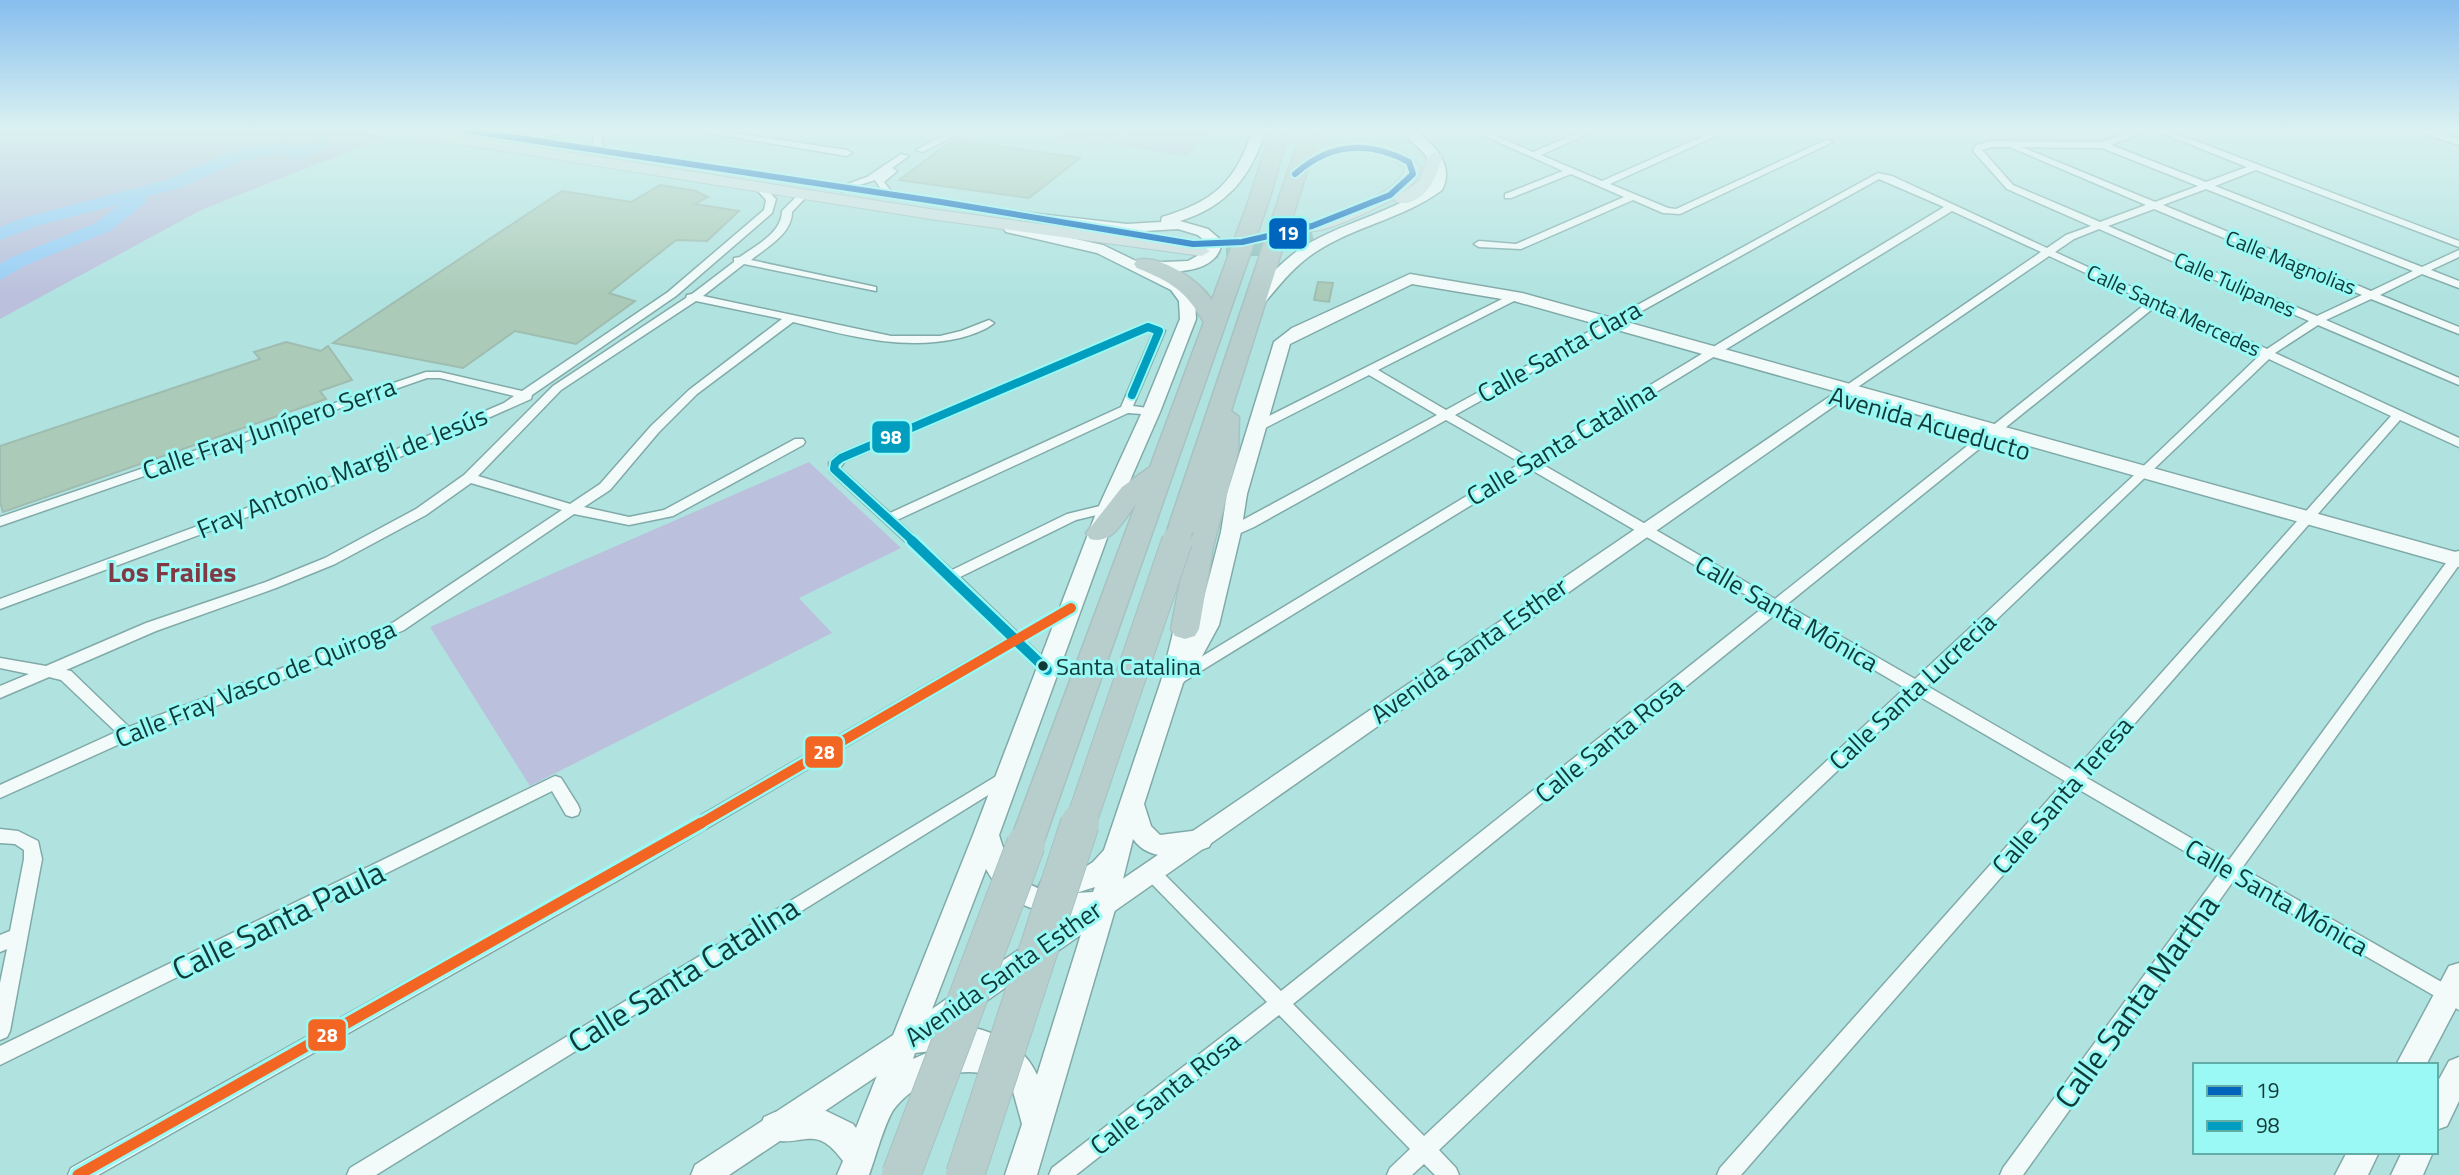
<svg xmlns="http://www.w3.org/2000/svg" width="2459" height="1175" viewBox="0 0 2459 1175" font-family="'Titillium Web',sans-serif">
	<style>
		.green { fill: #bbc0dc }
		.lines { fill: none; stroke-linecap: round; stroke-linejoin: round }
		.river { fill: #97cdf6; fill-rule: evenodd }
		.building { fill: #abcbb8; stroke: #9fbcb0; stroke-width: 2 }
		.primary-tunnel { stroke: #90c1be; stroke-width: 16; stroke-dasharray: 16 8; stroke-linecap: butt }
		.minor-casing { stroke: #80aaa8; stroke-width: 3 }
		.tertiary-casing { stroke: #80aaa8; stroke-width: 3 }
		.secondary-casing { stroke: #80aaa8; stroke-width: 3 }
		.primary-casing { stroke: #a6c2c1; stroke-width: 2 }
		.motorway-casing { stroke: #a6c2c1; stroke-width: 3 }
		.minor { fill: #f3fbfa; fill-rule: evenodd }
		.tertiary { fill: #f3fbfa; fill-rule: evenodd }
		.secondary { fill: #f3fbfa; fill-rule: evenodd }
		.primary { fill: #cfe0df; fill-rule: evenodd }
		.motorway { fill: #b8cecd; fill-rule: evenodd }
		.motorway-bridge-far2-casing { stroke: #a6c2c1; stroke-width: 27; stroke-linecap: butt }
		.motorway-bridge-far1-casing { stroke: #a6c2c1; stroke-width: 32; stroke-linecap: butt }
		.motorway-bridge-casing { stroke: #a6c2c1; stroke-width: 40; stroke-linecap: butt }
		.motorway-bridge-far2 { stroke: #b8cecd; stroke-width: 24 }
		.motorway-bridge-far1 { stroke: #b8cecd; stroke-width: 30 }
		.motorway-bridge { stroke: #b8cecd; stroke-width: 38 }
		.bus-1-casing { stroke: #9af9f4; stroke-width: 10 }
		.bus-2-far1-casing { stroke: #9af9f4; stroke-width: 12 }
		.bus-2-casing { stroke: #9af9f4; stroke-width: 15 }
		.bus-3-far1-casing { stroke: #9af9f4; stroke-width: 15 }
		.bus-3-casing { stroke: #9af9f4; stroke-width: 17 }
		.bus-1 { stroke: #0065bd; stroke-width: 6 }
		.bus-2-far1 { stroke: #029ebf; stroke-width: 8 }
		.bus-2 { stroke: #029ebf; stroke-width: 10 }
		.bus-3-far1 { stroke: #f26522; stroke-width: 10 }
		.bus-3 { stroke: #f26522; stroke-width: 11 }
		.bus-dot { fill: #103a38; stroke: #9af9f4; stroke-width: 2.5 }
		.labels { text-anchor: middle; dominant-baseline: central; stroke-width: 6; stroke-linejoin: round; paint-order: stroke }
		.far-street-label { font-size: 21px; fill: #103a38; stroke: #9af9f4 }
		.bus-label { font-size: 24px; fill: #103a38; stroke: #9af9f4; text-anchor: start }
		.street-label { font-size: 26px; fill: #103a38; stroke: #9af9f4 }
		.neighbourhood-label { font-size: 28px; font-weight: bold; fill: #823946; stroke: #9af9f4 }
		.near-street-label { font-size: 32px; fill: #103a38; stroke: #9af9f4 }
		.line-badge { stroke: #9af9f4; stroke-width: 2.5 }
		.badge-label { font-size: 19px; text-anchor: middle; font-weight: bold; fill: #fff }
	</style>
	<rect width="100%" height="100%" fill="#b0e3e0"/>
	<path class="green" d="M 0,130 L 360,130 L 386,137 L 201,210 L 0,319 Z
		M 1067,130 L 1122,130 L 1104,147 L 1057,138 Z
		M 1132,130 L 1210,130 L 1186,156 L 1117,145 Z
		M 809,462 L 901,548 L 799,598 L 832,633 L 530,786 L 430,627 Z"/>
	<g class="lines">
		<path class="river" d="M 322,138 L 331,143 L 328,147 L 301,159 L 289,159 L 284,153 L 243,160 L 180,188 L 145,197 L 147,200 L 144,204 L 110,231 L 24,266 L 0,280 L 0,264 L 10,258 L 96,223 L 120,204 L 40,225 L 0,240 L 0,227 L 26,217 L 166,180 L 233,151 L 289,142 L 298,147 Z"/>
	</g>
	<path class="building" d="M 954,139 L 1080,158 L 1029,198 L 899,180 Z
		M 660,185 L 696,191 L 708,197 L 695,204 L 739,211 L 707,241 L 676,240 L 609,293 L 635,301 L 576,344 L 515,331 L 463,368 L 333,343 L 562,191 L 631,202 Z
		M 1318,282 L 1333,283 L 1329,302 L 1314,300 Z
		M 286,342 L 321,351 L 328,346 L 352,380 L 320,391 L 326,399 L 3,512 L 0,502 L 0,446 L 260,359 L 254,352 Z"/>
	<g class="lines">
		<path class="primary-tunnel" d="M 1202,251 L 1257,248 L 1317,232"/>
		<defs>
			<path id="minor" d="M 554,130 L 576,130 L 519,142 L 515,139 Z
				M 597,130 L 606,130 L 601,141 L 603,146 L 612,151 L 612,155 C 603,157 595,149 593,141 Z
				M 689,130 L 713,130 L 847,150 L 852,153 L 847,156 Z
				M 954,130 L 966,130 L 923,152 L 916,150 Z
				M 1471,130 L 1483,130 L 1533,152 L 1584,130 L 1596,130 L 1541,155 L 1602,181 L 1717,130 L 1729,130 L 1610,184 L 1668,208 L 1676,209 L 1826,140 L 1833,142 L 1680,214 L 1663,213 L 1633,200 L 1521,249 L 1479,247 L 1474,244 L 1479,241 L 1516,244 L 1624,197 L 1571,174 L 1511,198 L 1505,198 L 1505,194 L 1563,171 Z
				M 2136,130 L 2149,130 L 2111,145 L 2206,182 L 2247,167 L 2154,130 L 2167,130 L 2459,241 L 2459,247 L 2256,170 L 2215,186 L 2422,267 L 2459,250 L 2459,257 L 2431,270 L 2459,281 L 2459,288 L 2422,274 L 2380,295 L 2459,327 L 2459,334 L 2371,299 L 2326,320 L 2459,378 L 2459,385 L 2318,325 L 2275,353 L 2459,438 L 2459,447 L 2400,420 L 2087,778 L 2229,860 L 2454,552 L 2459,551 L 2459,565 L 2242,868 L 2459,992 L 2459,1010 L 2234,880 L 2023,1175 L 2000,1175 L 2003,1168 L 2220,872 L 2078,789 L 1741,1175 L 1717,1175 L 1720,1168 L 2065,781 L 1917,695 L 1439,1150 L 1456,1168 L 1459,1175 L 1435,1175 L 1424,1164 L 1412,1175 L 1387,1175 L 1390,1168 L 1410,1149 L 1279,1015 L 1076,1175 L 1049,1175 L 1052,1168 L 1267,1002 L 1146,878 L 1143,873 L 1146,868 L 1152,866 L 1158,868 L 1281,991 L 1765,606 L 1530,469 L 1183,682 L 1173,682 L 1170,678 L 1173,674 L 1521,463 L 1446,420 L 1254,527 L 1236,535 L 1226,535 L 1224,532 L 1226,529 L 1437,415 L 1369,375 L 1259,431 L 1251,431 L 1249,428 L 1251,425 L 1512,294 L 1520,294 L 1520,298 L 1378,370 L 1446,410 L 1878,173 L 1892,176 L 2047,248 L 2066,235 L 2091,226 L 2007,189 L 1974,152 L 1973,150 L 1976,145 L 1992,141 L 2102,142 ZM 1992,147 L 2010,147 L 2146,205 L 2100,222 L 2013,185 L 1982,150 ZM 2022,147 L 2102,148 L 2198,186 L 2155,202 ZM 1879,179 L 1944,207 L 1530,458 L 1455,415 ZM 2206,189 L 2413,271 L 2371,291 L 2163,205 ZM 2154,209 L 2362,295 L 2317,316 L 2108,226 ZM 1952,211 L 2041,252 L 1844,387 L 1844,391 L 1852,391 L 2049,256 L 2148,302 L 1775,599 L 1540,463 ZM 2099,229 L 2309,321 L 2267,349 L 2055,252 L 2074,239 ZM 2156,306 L 2260,355 L 2131,478 L 1915,679 L 1786,605 ZM 2269,359 L 2391,416 L 2074,771 L 1927,686 ZM 1777,613 L 1905,688 L 1424,1136 L 1293,1004 Z
				M 2413,130 L 2428,130 L 2459,139 L 2459,145 Z
				M 901,154 L 909,156 L 892,168 L 897,171 L 884,182 L 894,195 L 892,197 L 886,197 L 875,180 L 841,191 L 836,188 L 867,177 Z
				M 756,185 L 762,185 L 776,199 L 772,213 L 676,296 L 532,395 L 531,399 L 352,478 L 0,609 L 0,599 L 344,472 L 504,403 L 514,396 L 440,378 L 427,378 L 0,526 L 0,517 L 426,372 L 440,372 L 522,391 L 668,292 L 764,210 L 766,200 L 756,189 Z
				M 801,192 L 809,194 L 792,212 C 792,234 767,247 751,260 L 876,287 L 876,291 L 744,264 L 703,296 L 891,336 L 940,336 L 961,331 L 989,320 L 994,323 C 986,330 971,335 960,338 C 903,351 849,336 793,322 L 697,394 L 659,432 L 610,490 L 584,507 L 629,517 L 664,510 L 795,439 L 803,439 L 805,442 L 803,445 L 673,516 L 629,525 L 574,514 L 404,630 L 352,653 L 133,738 L 0,798 L 0,785 L 116,732 L 61,680 L 49,677 L 0,698 L 0,686 L 29,674 L 0,668 L 0,658 L 46,666 L 146,623 L 266,582 L 325,558 L 416,509 L 464,475 L 553,386 L 686,298 L 687,295 L 692,294 L 734,262 L 734,258 L 740,257 C 756,245 782,233 782,211 ZM 696,301 L 782,319 L 689,390 L 651,426 L 600,484 L 570,504 L 478,476 L 561,390 ZM 471,483 L 562,510 L 394,622 L 342,645 L 129,727 L 71,671 L 66,670 L 156,631 L 276,588 L 335,564 L 426,515 Z
				M 1148,324 L 1165,331 L 1133,406 L 1155,409 L 1157,412 L 1155,415 L 1128,413 L 897,520 L 952,570 L 1067,514 L 1108,504 L 1113,505 L 1115,508 L 1113,511 L 1076,520 L 960,577 L 1018,633 L 1066,605 L 1076,605 L 1078,608 L 1076,611 L 1026,641 L 1052,666 L 1054,670 L 1052,674 L 1042,674 L 1015,647 L 622,878 L 98,1175 L 68,1175 L 71,1168 L 610,868 L 1006,639 L 946,579 L 830,472 L 829,463 L 837,455 ZM 1148,331 L 1153,333 L 1121,407 L 890,513 L 840,468 L 845,461 Z
				M 1008,769 L 1014,771 L 1016,775 L 1014,779 L 376,1175 L 347,1175 L 350,1168 Z
				M 555,776 L 561,778 L 578,805 L 580,810 L 578,815 L 572,817 L 566,815 L 552,791 L 0,1065 L 0,1046 Z
				M 0,829 L 18,831 L 38,841 L 42,859 L 10,1031 L 7,1037 L 0,1040 L 0,983 L 7,949 L 0,952 L 0,935 L 10,931 L 24,859 L 24,850 L 15,844 L 0,843 Z"/>
			<path id="tertiary" d="M 1848,384 L 1856,389 L 1854,392 L 925,1044 L 729,1175 L 691,1175 L 695,1165 L 907,1026 Z"/>
			<path id="secondary" d="M 1253,130 L 1266,130 C 1251,176 1228,206 1180,221 L 1208,229 L 1222,241 C 1219,271 1181,273 1156,271 L 1183,284 L 1195,301 L 1196,319 L 1160,412 L 1118,508 L 999,835 C 1006,859 1015,879 1040,889 L 1039,886 L 1043,878 L 1079,871 L 1093,862 L 1104,850 L 1161,681 L 1174,629 L 1177,624 L 1185,621 L 1193,624 L 1195,628 L 1197,625 L 1221,532 L 1227,494 L 1274,342 L 1292,328 L 1410,274 L 1522,293 L 2459,553 L 2459,567 L 1514,301 L 1412,284 L 1290,344 L 1247,494 L 1241,532 L 1219,625 L 1200,660 L 1183,683 L 1144,804 L 1151,826 L 1160,835 L 1200,830 L 1209,833 L 1213,840 L 1209,847 C 1184,856 1151,864 1133,839 L 1117,903 L 1037,1175 L 1005,1175 L 1022,1124 L 1011,1084 C 972,1060 922,1074 894,1109 C 885,1121 875,1159 869,1175 L 837,1175 L 843,1161 C 813,1119 801,1152 764,1137 L 760,1127 L 764,1117 L 775,1112 L 820,1108 L 853,1124 L 856,1128 L 973,835 L 1098,508 L 1142,412 L 1180,319 L 1179,301 L 1171,290 L 1097,253 L 1006,232 L 1004,229 L 1011,225 L 1103,245 L 1140,263 L 1188,261 L 1206,251 L 1206,242 L 1198,235 L 1178,229 L 1127,232 L 1011,219 L 1004,215 L 1011,211 L 1127,224 L 1161,222 L 1162,217 C 1215,201 1235,182 1253,130 ZM 986,869 C 1006,907 1045,917 1087,915 L 1037,1075 C 1018,1033 968,1021 926,1025 ZM 1095,887 L 1093,892 L 1076,893 ZM 931,1051 L 913,1059 L 915,1053 Z
				M 1399,130 L 1414,130 C 1434,144 1455,165 1442,190 C 1403,219 1354,226 1314,253 C 1293,267 1277,288 1261,307 L 1249,307 L 1247,304 C 1264,280 1287,255 1313,241 C 1352,220 1395,211 1431,185 C 1439,157 1415,147 1399,130 Z
				M 2459,963 L 2459,1002 L 2426,1065 L 2396,1065 L 2449,966 Z
				M 2459,1057 L 2459,1101 L 2447,1126 L 2436,1130 L 2436,1085 L 2449,1061 Z
				M 2347,1152 L 2379,1152 L 2368,1175 L 2335,1175 Z
				M 2402,1152 L 2433,1152 L 2423,1175 L 2391,1175 Z"/>
			<path id="primary" d="M 389,130 L 426,130 L 930,209 L 1202,246 L 1210,251 L 1202,256 L 930,219 L 396,134 Z
				M 1357,141 C 1381,142 1402,147 1418,165 L 1420,168 L 1415,181 L 1402,193 L 1419,181 L 1428,156 L 1435,152 L 1442,156 C 1438,177 1423,209 1396,202 L 1394,199 C 1376,208 1322,236 1303,231 L 1301,228 L 1303,225 C 1330,215 1396,197 1405,169 C 1386,147 1347,144 1322,158 C 1310,165 1303,180 1290,177 L 1287,174 C 1305,151 1329,143 1357,141 Z"/>
			<path id="motorway" d="M 1271,130 L 1289,130 L 1269,200 L 1043,844 L 1038,854 L 1026,858 L 1014,854 L 1009,844 L 1136,504 C 1123,520 1113,545 1090,539 L 1086,533 L 1122,487 L 1150,467 L 1204,322 C 1185,290 1171,282 1137,268 L 1134,264 L 1137,260 C 1161,254 1199,281 1212,300 L 1249,200 Z
				M 1302,130 L 1320,130 L 1231,411 L 1239,417 L 1238,452 L 1213,547 L 1199,629 L 1195,636 L 1185,639 L 1175,636 L 1171,629 L 1189,534 L 1181,536 L 1172,534 L 1168,528 Z"/>
		</defs>
		<use href="#minor" class="minor-casing"/>
		<use href="#tertiary" class="tertiary-casing"/>
		<use href="#secondary" class="secondary-casing"/>
		<use href="#primary" class="primary-casing"/>
		<use href="#motorway" class="motorway-casing"/>
		<use href="#minor" class="minor"/>
		<use href="#tertiary" class="tertiary"/>
		<use href="#secondary" class="secondary"/>
		<use href="#primary" class="primary"/>
		<use href="#motorway" class="motorway"/>
		<defs>
			<path id="motorway-bridge-far2" d="M 1176,542 L 1181,528"/>
			<path id="motorway-bridge-far1" d="M 1080,825 L 1177,541"/>
			<path id="motorway-bridge" d="M 901,1175 L 1026,844
				M 965,1175 L 1080,823"/>
		</defs>
		<use href="#motorway-bridge-far2" class="motorway-bridge-far2-casing"/>
		<use href="#motorway-bridge-far1" class="motorway-bridge-far1-casing"/>
		<use href="#motorway-bridge" class="motorway-bridge-casing"/>
		<use href="#motorway-bridge-far2" class="motorway-bridge-far2"/>
		<use href="#motorway-bridge-far1" class="motorway-bridge-far1"/>
		<use href="#motorway-bridge" class="motorway-bridge"/>
		<defs>
			<path id="bus-1" d="M 464,130 L 941,202 L 1193,244 L 1242,242 L 1312,226 L 1390,195 L 1413,174 L 1409,162 C 1368,140 1330,143 1295,174"/>
			<path id="bus-2-far1" d="M 914,542 L 834,469 L 835,463 L 841,458 L 1148,327 L 1159,331 L 1132,395"/>
			<path id="bus-2" d="M 912,541 L 1047,670"/>
			<path id="bus-3-far1" d="M 698,825 L 1071,608"/>
			<path id="bus-3" d="M 78,1175 L 701,823"/>
		</defs>
		<use href="#bus-1" class="bus-1-casing"/>
		<use href="#bus-2-far1" class="bus-2-far1-casing"/>
		<use href="#bus-2" class="bus-2-casing"/>
		<use href="#bus-3-far1" class="bus-3-far1-casing"/>
		<use href="#bus-3" class="bus-3-casing"/>
		<use href="#bus-1" class="bus-1"/>
		<use href="#bus-2-far1" class="bus-2-far1"/>
		<use href="#bus-2" class="bus-2"/>
		<use href="#bus-3-far1" class="bus-3-far1"/>
		<use href="#bus-3" class="bus-3"/>
	</g>
	<linearGradient id="sky" x2="0" y2="1"><stop stop-color="#87beee"/><stop offset="0.44" stop-color="#dbf2f1"/><stop offset="1" stop-color="#dbf2f1" stop-opacity="0"/></linearGradient>
	<rect width="2459" height="295" fill="url(#sky)"/>
	<circle class="bus-dot" cx="1043" cy="666" r="6"/>
	<g class="labels">
		<g class="far-street-label">
			<text transform="translate(2291 262) rotate(22)">Calle Magnolias</text>
			<text transform="translate(2235 284) rotate(24)">Calle Tulipanes</text>
			<text transform="translate(2174 310) rotate(25)">Calle Santa Mercedes</text>
		</g>
		<g class="bus-label">
			<text x="1056" y="666">Santa Catalina</text>
		</g>
		<g class="street-label">
			<text transform="translate(1559 351) rotate(-29)">Calle Santa Clara</text>
			<text transform="translate(1930 423) rotate(16)">Avenida Acueducto</text>
			<text transform="translate(269 428) rotate(-19)">Calle Fray Junípero Serra</text>
			<text transform="translate(1561 443) rotate(-31)">Calle Santa Catalina</text>
			<text transform="translate(342 472) rotate(-22)">Fray Antonio Margil de Jesús</text>
			<text transform="translate(1787 613) rotate(30)">Calle Santa Mónica</text>
			<text transform="translate(1469 650) rotate(-35)">Avenida Santa Esther</text>
			<text transform="translate(255 683) rotate(-22)">Calle Fray Vasco de Quiroga</text>
			<text transform="translate(1912 691) rotate(-43)">Calle Santa Lucrecia</text>
			<text transform="translate(1609 740) rotate(-39)">Calle Santa Rosa</text>
			<text transform="translate(2062 795) rotate(-49)">Calle Santa Teresa</text>
			<text transform="translate(2277 897) rotate(30)">Calle Santa Mónica</text>
			<text transform="translate(1003 973) rotate(-35)">Avenida Santa Esther</text>
			<text transform="translate(1165 1093) rotate(-38)">Calle Santa Rosa</text>
		</g>
		<g class="neighbourhood-label">
			<text x="172" y="571">Los Frailes</text>
		</g>
		<g class="near-street-label">
			<text transform="translate(278 920) rotate(-26)">Calle Santa Paula</text>
			<text transform="translate(683 974) rotate(-32)">Calle Santa Catalina</text>
			<text transform="translate(2136 1001) rotate(-54)">Calle Santa Martha</text>
		</g>
	</g>
	<g class="line-badge">
		<rect x="1268" y="217" width="40" height="33" rx="7" fill="#0065bd"/>
		<rect x="871" y="420" width="40" height="34" rx="7" fill="#029ebf"/>
		<rect x="804" y="735" width="40" height="34" rx="7" fill="#f26522"/>
		<rect x="307" y="1018" width="40" height="34" rx="7" fill="#f26522"/>
	</g>
	<g class="badge-label">
		<text x="1288" y="240">19</text>
		<text x="891" y="444">98</text>
		<text x="824" y="759">28</text>
		<text x="327" y="1042">28</text>
	</g>
	<rect x="2193" y="1063" width="245" height="91" fill="#9af9f4" stroke="#63ada9" stroke-width="2"/>
	<rect x="2207" y="1086" width="35" height="10" fill="#0065bd" stroke="#63ada9" stroke-width="2"/>
	<text x="2256" y="1098" font-size="21" fill="#103a38">19</text>
	<rect x="2207" y="1121" width="35" height="10" fill="#029ebf" stroke="#63ada9" stroke-width="2"/>
	<text x="2256" y="1133" font-size="21" fill="#103a38">98</text>
</svg>
